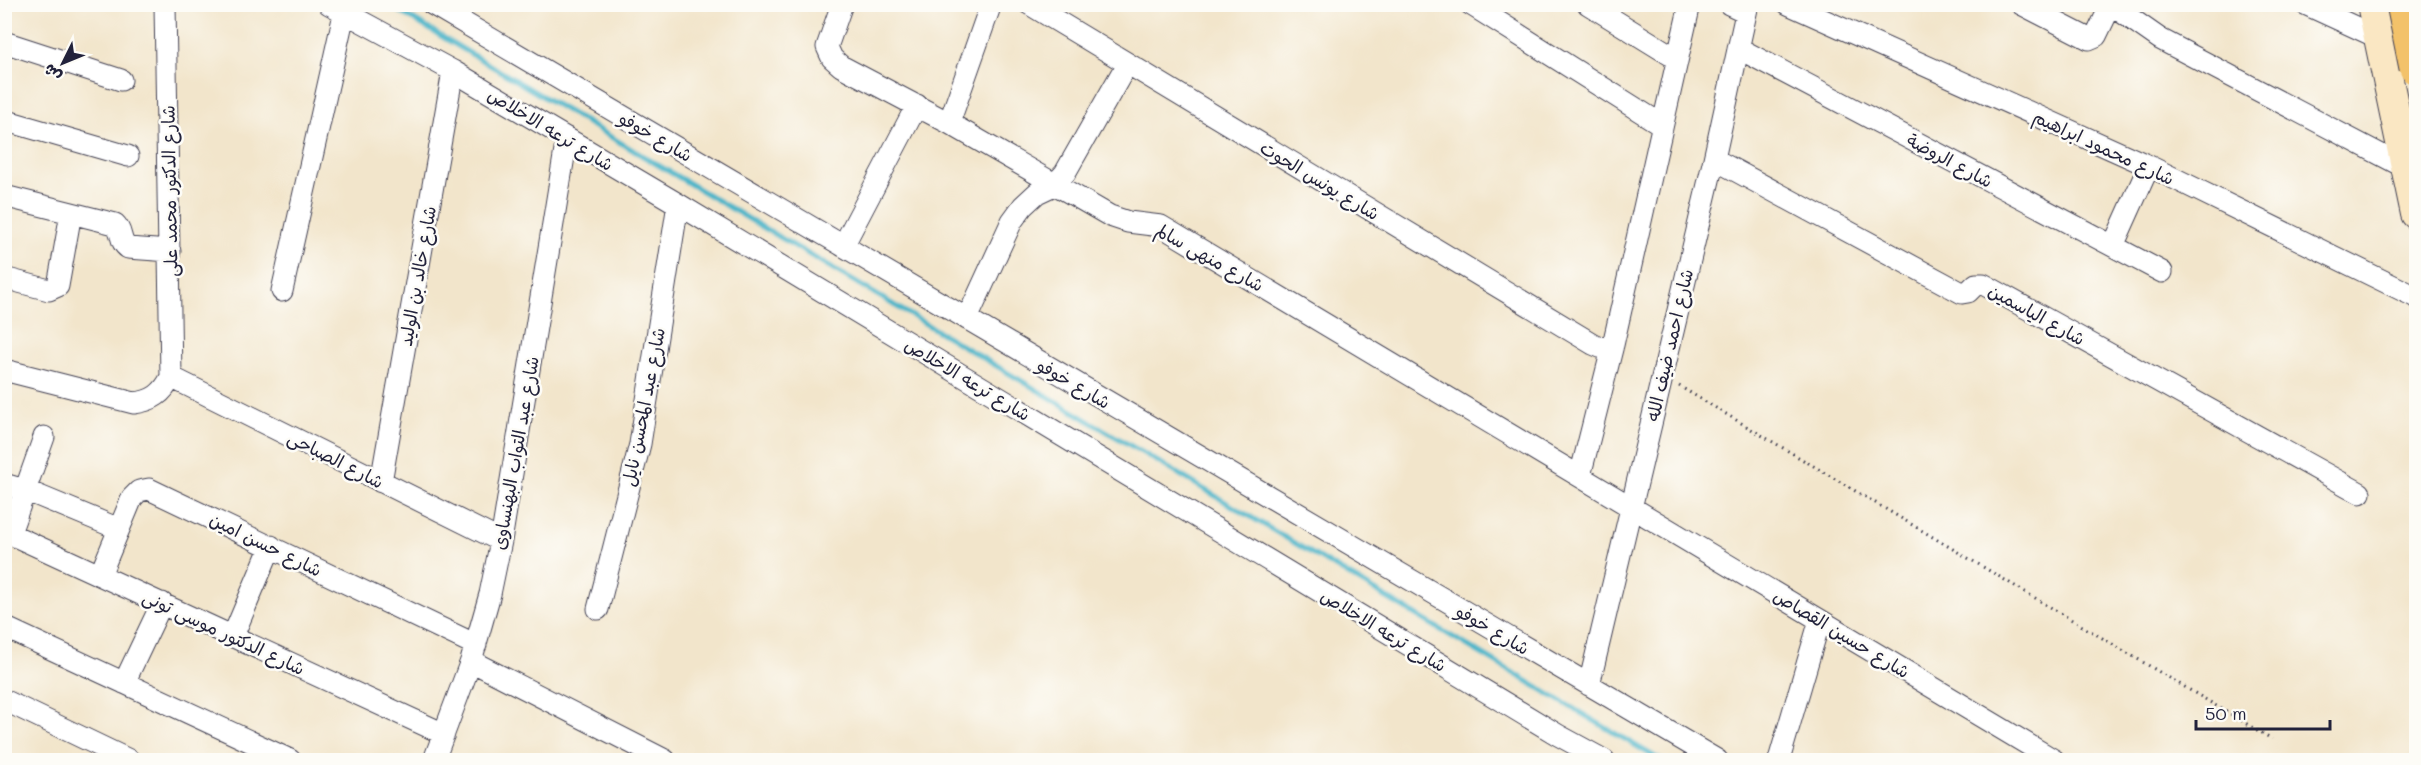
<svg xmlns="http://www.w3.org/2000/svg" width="2421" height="765" viewBox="0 0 2421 765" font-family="Mali,'Playpen Sans Arabic',sans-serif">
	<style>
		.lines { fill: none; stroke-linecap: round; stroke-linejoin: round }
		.stream { stroke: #4bb5c9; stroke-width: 5 }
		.street-casing { stroke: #413f51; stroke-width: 23 }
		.secondary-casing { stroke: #413f51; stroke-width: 32 }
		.path { stroke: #413f51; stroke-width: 3; stroke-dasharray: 1.5 4.5; stroke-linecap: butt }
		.street { stroke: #fff; stroke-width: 21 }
		.secondary { stroke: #fae7c3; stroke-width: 30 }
		.highway-bridge-casing { stroke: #413f51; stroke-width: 35; stroke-linecap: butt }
		.highway-bridge { stroke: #f3c26a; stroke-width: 33 }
		.labels { text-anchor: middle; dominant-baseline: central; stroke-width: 5; stroke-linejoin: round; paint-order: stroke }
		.street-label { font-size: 18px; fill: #22223b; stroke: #fdfcf7 }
	</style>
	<rect width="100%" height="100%" fill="#fdfcf7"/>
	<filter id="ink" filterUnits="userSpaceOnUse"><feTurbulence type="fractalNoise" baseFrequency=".0167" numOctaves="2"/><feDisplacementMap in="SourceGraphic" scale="12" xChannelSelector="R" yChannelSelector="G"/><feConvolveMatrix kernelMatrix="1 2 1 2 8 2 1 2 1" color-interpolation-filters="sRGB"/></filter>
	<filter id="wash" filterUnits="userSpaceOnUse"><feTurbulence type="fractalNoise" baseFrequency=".008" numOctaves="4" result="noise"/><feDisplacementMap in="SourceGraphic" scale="24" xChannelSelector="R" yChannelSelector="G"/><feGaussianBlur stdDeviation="1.35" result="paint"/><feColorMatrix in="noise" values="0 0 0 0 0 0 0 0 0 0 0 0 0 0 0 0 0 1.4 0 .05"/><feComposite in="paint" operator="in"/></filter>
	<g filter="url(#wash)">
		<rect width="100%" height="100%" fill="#f2e5cb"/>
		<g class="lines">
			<path class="stream" d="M 387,4 L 1660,760"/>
		</g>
	</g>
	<g filter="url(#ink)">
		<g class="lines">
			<defs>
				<path id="street" d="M 329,4 L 453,71 L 678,204 L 1558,735 L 1604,760
					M 432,4 L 1717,760
					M 842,4 L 827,47 L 832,58 L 841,66 L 949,123 L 1110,216 L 1128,222 L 1161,226 L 2054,760
					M 1029,4 L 1593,344 L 1600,347 L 1613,345
					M 1470,4 L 1662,125
					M 1588,4 L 1677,59
					M 1729,4 L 1746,12
					M 1788,4 L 2149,166 L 2416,297
					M 2021,4 L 2089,39 L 2096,36 L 2111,5
					M 2110,4 L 2160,39 L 2408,169
					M 2305,4 L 2381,39
					M 4,42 L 121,80
					M 1738,48 L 2162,272
					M 4,120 L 128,156
					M 949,123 L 991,4
					M 1714,159 L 1962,293 L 1968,292 L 1976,284 L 1983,284 L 2360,493
					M 4,196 L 115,224 C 123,231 119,242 128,248 L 170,251
					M 843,246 L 917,105
					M 2113,246 L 2149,166
					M 4,278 L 49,290 L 58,286 L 71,213
					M 282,291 L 344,14
					M 967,319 L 1012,221 L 1023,206 L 1037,193 L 1054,185 L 1065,173 L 1127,64
					M 4,370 L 134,403 C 152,401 163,394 171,377 L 165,4
					M 171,377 L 501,541
					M 1580,476 L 1613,345 L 1690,4
					M 381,482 L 453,71
					M 4,484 L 25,490 L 119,529
					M 4,531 L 444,734
					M 10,533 L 44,437
					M 100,575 L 132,498 L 139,491 L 149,489 L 476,645
					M 598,609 L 640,444 L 678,204
					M 4,627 L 290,760
					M 233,636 L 271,546
					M 471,661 L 665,760
					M 124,683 L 162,603
					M 1589,685 L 1714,159 L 1748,4
					M 4,700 L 129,760
					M 434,760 L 471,661 L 490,594 L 501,541 L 567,138
					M 1779,760 L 1820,620"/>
				<path id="secondary" d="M 2372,4 L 2416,214"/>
			</defs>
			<use href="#street" class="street-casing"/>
			<use href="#secondary" class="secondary-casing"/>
			<path class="path" d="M 1679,386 L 2272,739"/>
			<use href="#street" class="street"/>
			<use href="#secondary" class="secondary"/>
			<defs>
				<path id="highway-bridge" d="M 2403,4 L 2416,68"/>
			</defs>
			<use href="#highway-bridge" class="highway-bridge-casing"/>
			<use href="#highway-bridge" class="highway-bridge"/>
		</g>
	</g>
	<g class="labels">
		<g class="street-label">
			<text transform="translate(551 129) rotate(31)">شارع ترعه الاخلاص</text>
			<text transform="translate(656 136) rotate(30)">شارع خوفو</text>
			<text transform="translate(2104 147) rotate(25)">شارع محمود ابراهيم</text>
			<text transform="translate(1950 160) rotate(28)">شارع الروضة</text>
			<text transform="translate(1320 180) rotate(31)">شارع يونس الحوت</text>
			<text transform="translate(169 191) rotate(-91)">شارع الدكتور محمد على</text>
			<text transform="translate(1210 257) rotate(29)">شارع منهى سالم</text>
			<text transform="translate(417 276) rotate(-80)">شارع خالد بن الوليد</text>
			<text transform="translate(2037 314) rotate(29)">شارع الياسمين</text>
			<text transform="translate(1669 345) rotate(-77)">شارع احمد ضيف الله</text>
			<text transform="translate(968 379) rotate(31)">شارع ترعه الاخلاص</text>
			<text transform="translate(1074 383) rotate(30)">شارع خوفو</text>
			<text transform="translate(643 407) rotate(-79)">شارع عبد المحسن نايل</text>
			<text transform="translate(515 453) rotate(-80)">شارع عبد التواب البهنساوى</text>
			<text transform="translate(336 459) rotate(27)">شارع الصباحى</text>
			<text transform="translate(266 544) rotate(26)">شارع حسن امين</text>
			<text transform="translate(1493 629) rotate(30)">شارع خوفو</text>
			<text transform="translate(1384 630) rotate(31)">شارع ترعه الاخلاص</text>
			<text transform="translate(224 632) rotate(25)">شارع الدكتور موسى تونى</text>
			<text transform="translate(1842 633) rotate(31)">شارع حسين القصاص</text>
		</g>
	</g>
	<rect width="2421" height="765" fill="none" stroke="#fdfcf7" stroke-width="24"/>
	<g transform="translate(63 63) rotate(227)" stroke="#fdfcf7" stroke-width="4.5" paint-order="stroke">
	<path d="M0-4.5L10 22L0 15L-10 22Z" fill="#22223b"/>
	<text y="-9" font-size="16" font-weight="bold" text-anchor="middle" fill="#22223b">ش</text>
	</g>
	<path d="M2196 720v9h134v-9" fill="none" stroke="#22223b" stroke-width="3"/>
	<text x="2205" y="720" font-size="18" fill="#22223b" stroke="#fdfcf7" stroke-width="4.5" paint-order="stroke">50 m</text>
</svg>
